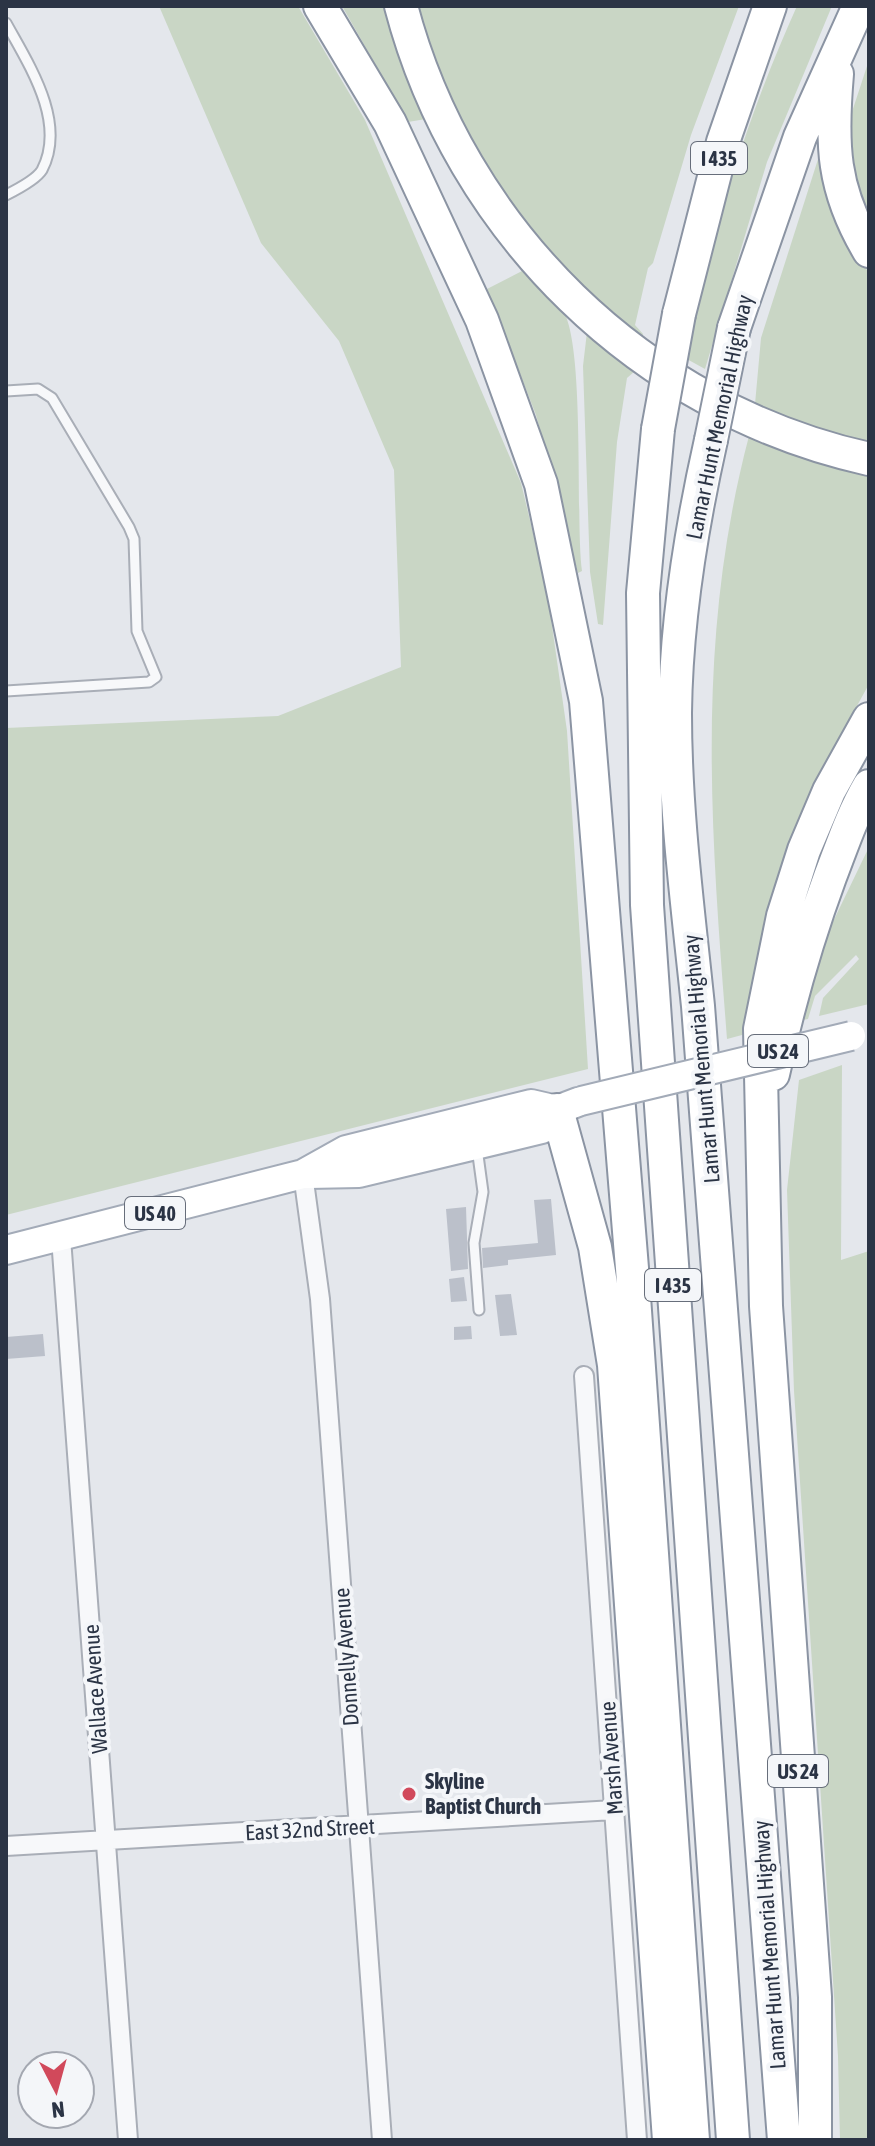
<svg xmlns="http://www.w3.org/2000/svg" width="875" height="2146" viewBox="0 0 875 2146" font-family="'Asap Condensed',sans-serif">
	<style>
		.green { fill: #c9d6c5 }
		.building { fill: #bbc0ca }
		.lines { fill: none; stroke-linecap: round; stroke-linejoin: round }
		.lane-casing { stroke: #a9aeb7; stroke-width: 13 }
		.street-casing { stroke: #a9aeb7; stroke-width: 22 }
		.primary-casing { stroke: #a3abb8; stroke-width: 32 }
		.highway-casing { stroke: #8b94a3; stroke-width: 36 }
		.lane { stroke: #f7f8fa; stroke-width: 9 }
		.street { stroke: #f7f8fa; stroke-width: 18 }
		.primary { stroke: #fff; stroke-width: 28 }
		.highway { stroke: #fff; stroke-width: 32 }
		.primary-bridge-casing { stroke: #a3abb8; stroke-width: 32; stroke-linecap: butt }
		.highway-bridge-casing { stroke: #8b94a3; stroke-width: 36; stroke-linecap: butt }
		.primary-bridge { stroke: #fff; stroke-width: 28 }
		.highway-bridge { stroke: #fff; stroke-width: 32 }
		.poi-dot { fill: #d1495b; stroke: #f4f6f9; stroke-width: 3 }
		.labels { text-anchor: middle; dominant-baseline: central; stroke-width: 8; stroke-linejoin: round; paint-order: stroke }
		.shield { fill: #f4f6f9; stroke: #676e7b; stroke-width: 2 }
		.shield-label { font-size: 20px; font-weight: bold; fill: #2b3445 }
		.street-label { font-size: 22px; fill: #2b3445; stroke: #f4f6f9 }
		.poi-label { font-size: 22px; font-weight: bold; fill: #2b3445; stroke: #f4f6f9; text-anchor: start }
	</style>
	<rect width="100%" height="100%" fill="#e4e7ec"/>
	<path class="green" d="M 159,6 L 298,6 L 365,120 L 521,483 L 547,591 L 567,731 L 588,1069 L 6,1215 L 6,728 L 278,716 L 401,667 L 394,470 L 339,341 L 261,243 Z
		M 342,6 L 392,6 L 426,119 L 408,122 Z
		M 413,6 L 739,6 L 691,135 L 653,263 L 648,268 L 635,325 L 643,334 L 640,351 L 587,304 L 463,145 Z
		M 797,6 L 832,6 L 767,162 L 705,369 L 685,358 C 710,237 746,119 797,6 Z
		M 869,60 L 869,231 L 847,173 L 850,118 Z
		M 820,153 L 833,219 L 869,273 L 869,451 L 754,415 L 761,338 Z
		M 522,271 C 534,283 551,295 562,309 C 586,342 575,520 582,571 L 578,573 L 536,415 L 487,289 Z
		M 587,332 L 635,371 L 627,378 L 617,442 L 603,625 L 598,624 L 590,572 L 583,366 Z
		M 749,436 L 869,473 L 869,684 L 814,784 L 792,836 L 772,894 L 742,1035 L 727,1039 C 711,831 695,641 749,436 Z
		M 869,847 L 869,1004 L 819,1016 L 823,998 L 859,959 L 856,955 L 815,996 L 808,1019 L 803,1020 L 828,932 Z
		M 842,1065 L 841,1260 L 869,1251 L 869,2140 L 840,2140 L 838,2056 L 794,1391 L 787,1190 L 799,1080 Z"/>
	<path class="building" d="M 551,1199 L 556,1255 L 508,1260 L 508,1265 L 483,1268 L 482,1248 L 538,1243 L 534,1200 Z
		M 466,1207 L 468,1269 L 451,1271 L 446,1209 Z
		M 464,1277 L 467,1301 L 451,1302 L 449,1279 Z
		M 511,1294 L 517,1335 L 500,1336 L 495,1295 Z
		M 471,1326 L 472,1339 L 454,1340 L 454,1327 Z
		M 43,1334 L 45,1356 L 6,1359 L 6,1337 Z"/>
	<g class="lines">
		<defs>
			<path id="lane" d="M 6,23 C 29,65 67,122 42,170 C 36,180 16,190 6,195
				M 6,391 L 38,389 L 52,398 L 129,527 L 134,539 L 137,631 L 156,677 L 149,682 L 6,691
				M 477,1148 L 483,1192 L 474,1243 L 479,1310"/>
			<path id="street" d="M 303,1174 L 320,1299 L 382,2140
				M 61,1238 L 128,2140
				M 584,1376 L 637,2140
				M 6,1846 L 614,1810"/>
			<path id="primary" d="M 308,1174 L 359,1173 L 542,1129 L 557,1110
				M 6,1250 L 303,1174 L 346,1150 L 531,1104 L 557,1110 L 578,1102"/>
			<path id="highway" d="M 320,6 L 390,123 L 482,320 L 541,484 L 586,701 L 632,1268 L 693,2140
				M 401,6 C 460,231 642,409 869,459
				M 837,74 C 831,144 832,189 869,251
				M 679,314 L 723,142 L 770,6
				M 734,328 L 800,137 L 859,6
				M 658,429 L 643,593 L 647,905 L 733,2140
				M 711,440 C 691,529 676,622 675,713 C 675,811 688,909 698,1006 L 784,2140
				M 773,1074 C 788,1006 806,942 830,877 C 842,846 852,815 869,786
				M 557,1110 L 595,1247 L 614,1365 L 669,2140
				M 815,2140 L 815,1997 L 766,1306 L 760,1029 L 783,916 L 804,850 L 829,791 L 869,719"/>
		</defs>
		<use href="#lane" class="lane-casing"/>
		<use href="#street" class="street-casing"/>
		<use href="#primary" class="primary-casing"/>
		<use href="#highway" class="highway-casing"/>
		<use href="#lane" class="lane"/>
		<use href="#street" class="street"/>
		<use href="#primary" class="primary"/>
		<use href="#highway" class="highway"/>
		<defs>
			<path id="primary-bridge" d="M 581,1101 L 851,1036"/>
			<path id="highway-bridge" d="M 658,429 L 679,314
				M 711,440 L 734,328"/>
		</defs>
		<use href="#primary-bridge" class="primary-bridge-casing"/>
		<use href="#highway-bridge" class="highway-bridge-casing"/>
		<use href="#primary-bridge" class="primary-bridge"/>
		<use href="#highway-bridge" class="highway-bridge"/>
	</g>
	<circle class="poi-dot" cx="409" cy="1794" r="8"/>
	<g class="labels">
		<g class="shield">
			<rect x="691" y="142" width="56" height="32" rx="6"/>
			<rect x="748" y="1035" width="60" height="32" rx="6"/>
			<rect x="125" y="1197" width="60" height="32" rx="6"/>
			<rect x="645" y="1269" width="56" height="32" rx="6"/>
			<rect x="768" y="1755" width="60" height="32" rx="6"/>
		</g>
		<g class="shield-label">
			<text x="719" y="158">I 435</text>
			<text x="778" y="1051">US 24</text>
			<text x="155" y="1213">US 40</text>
			<text x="673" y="1285">I 435</text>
			<text x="798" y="1771">US 24</text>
		</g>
		<g class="street-label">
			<text transform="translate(719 417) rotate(-78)">Lamar Hunt Memorial Highway</text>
			<text transform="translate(701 1059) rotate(-95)">Lamar Hunt Memorial Highway</text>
			<text transform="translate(346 1657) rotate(-94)">Donnelly Avenue</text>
			<text transform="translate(95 1689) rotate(-94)">Wallace Avenue</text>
			<text transform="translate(611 1758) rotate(-94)">Marsh Avenue</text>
			<text transform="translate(310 1829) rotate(-3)">East 32nd Street</text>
			<text transform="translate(769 1945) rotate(-94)">Lamar Hunt Memorial Highway</text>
		</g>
		<g class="poi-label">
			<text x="425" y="1781">Skyline<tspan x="425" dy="25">Baptist Church</tspan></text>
		</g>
	</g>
	<rect width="875" height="2146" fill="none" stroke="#2b3445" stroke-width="16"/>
	<g transform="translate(56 2090) rotate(174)"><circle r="38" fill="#f4f6f9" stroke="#a4a8b1" stroke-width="2"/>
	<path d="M0-6L14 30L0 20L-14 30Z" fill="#d1495b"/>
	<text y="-12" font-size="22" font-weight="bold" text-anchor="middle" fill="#2b3445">N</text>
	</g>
</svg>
